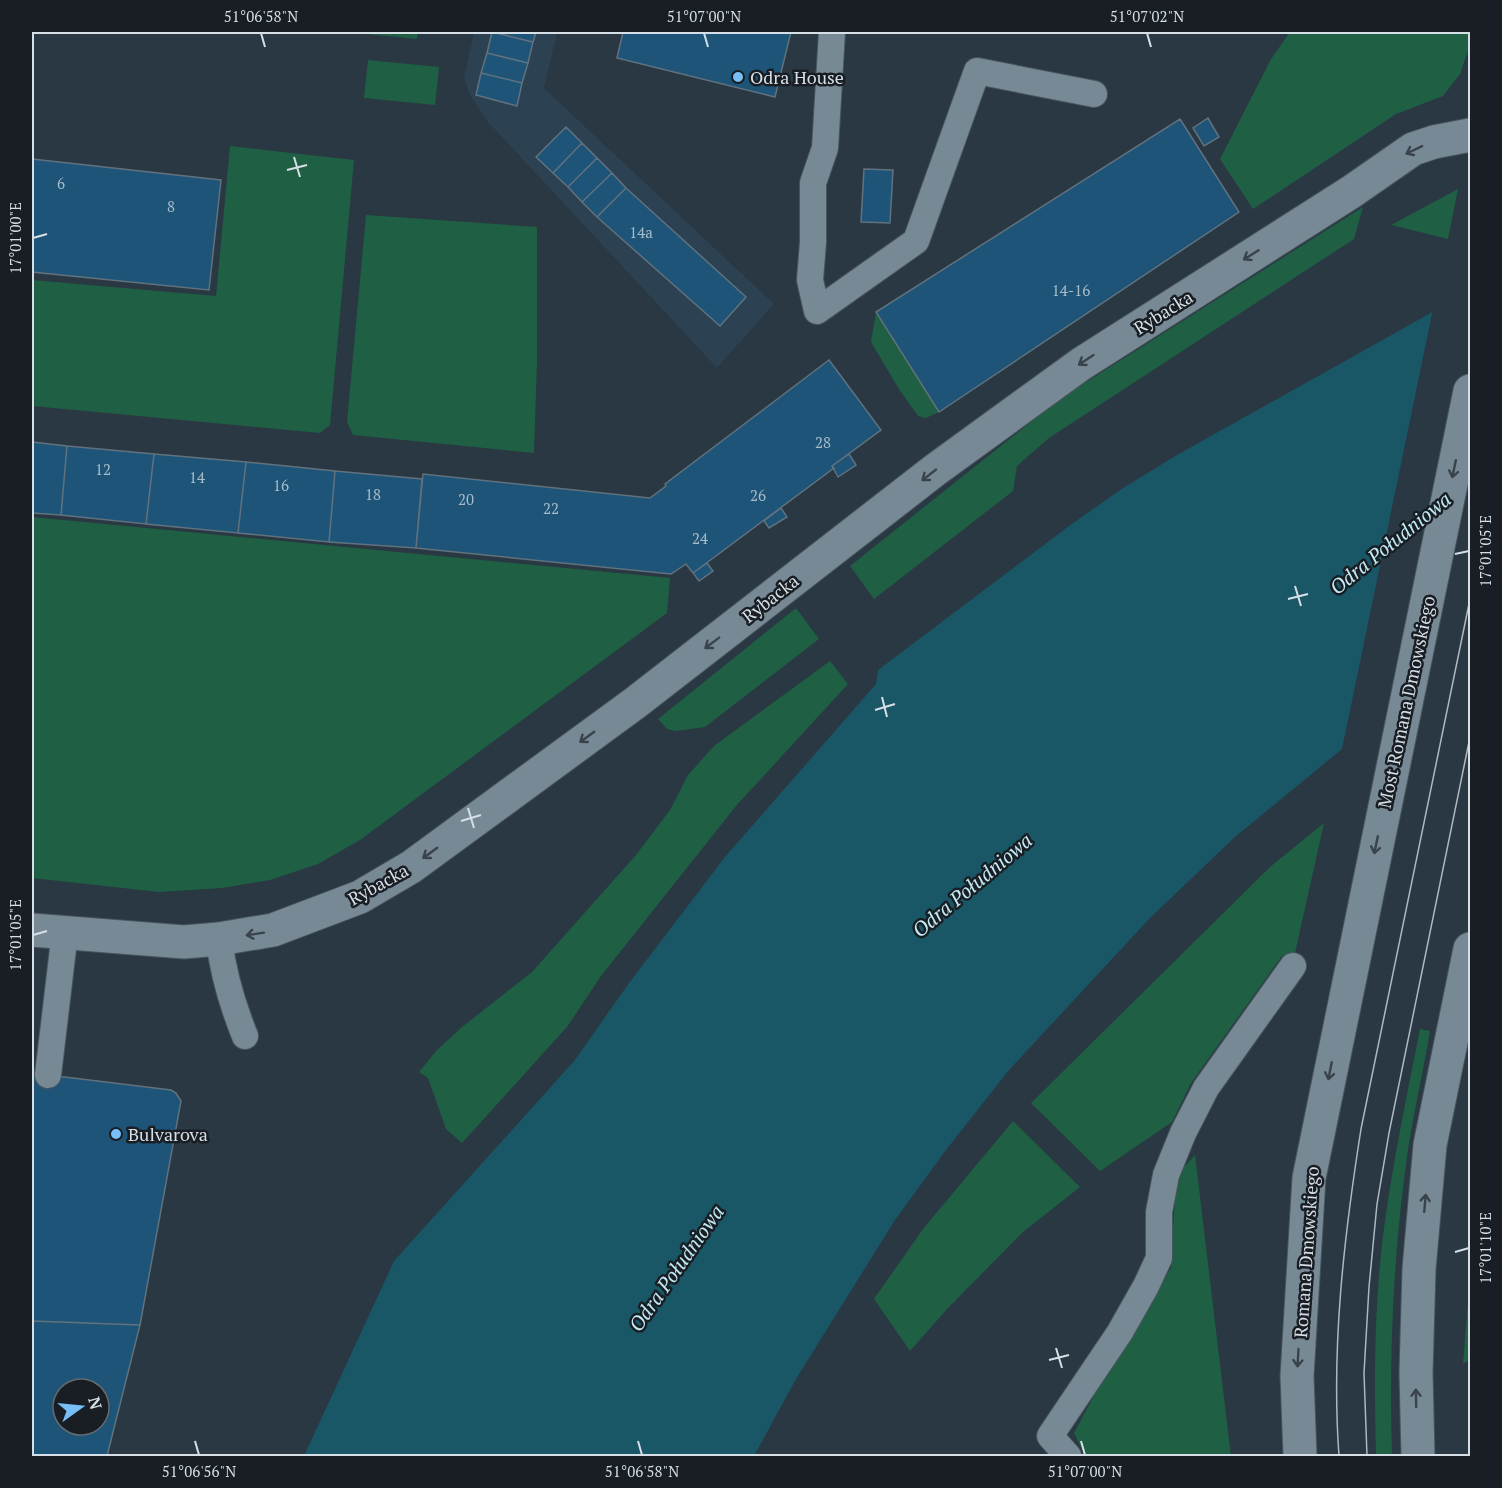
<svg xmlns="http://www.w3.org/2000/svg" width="1502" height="1488" viewBox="0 0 1502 1488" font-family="'PT Serif',serif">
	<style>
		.built { fill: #2c4151 }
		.green { fill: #1f5f43 }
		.water { fill: #1a5766 }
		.pier { fill: #293843 }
		.building { fill: #1d5477; stroke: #61727e; stroke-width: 1.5; fill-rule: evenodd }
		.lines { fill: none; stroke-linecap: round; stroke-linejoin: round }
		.service-casing { stroke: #48555e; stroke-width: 28 }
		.minor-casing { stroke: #48555e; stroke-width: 35 }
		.tertiary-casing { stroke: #48555e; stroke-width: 35 }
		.service { stroke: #788996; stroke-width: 26 }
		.minor { stroke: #788996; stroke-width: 33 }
		.tertiary { stroke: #788996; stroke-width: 33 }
		.tram { stroke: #aeb8c0; stroke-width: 1.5 }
		.oneway { stroke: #3a434b }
		.ticks { fill: none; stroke: #d6dfe6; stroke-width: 2 }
		.poi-dot { fill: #78bff7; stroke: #181e23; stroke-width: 2 }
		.labels { text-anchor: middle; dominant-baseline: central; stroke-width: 5; stroke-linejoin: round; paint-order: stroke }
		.number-label { font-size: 15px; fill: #a8bcca }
		.poi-label { font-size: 18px; fill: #d6dfe6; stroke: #181e23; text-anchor: start }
		.street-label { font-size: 18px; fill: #d6dfe6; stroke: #181e23 }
		.water-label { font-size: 20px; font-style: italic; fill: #c2ebf6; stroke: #181e23 }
		.neatline { fill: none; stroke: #d6dfe6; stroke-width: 2 }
		.ticks-label { font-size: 15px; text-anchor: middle; fill: #d6dfe6 }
	</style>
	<rect width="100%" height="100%" fill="#293843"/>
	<path class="built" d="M 474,32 L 557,32 L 544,88 L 774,304 L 717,368 L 487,121 L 470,95 L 464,78 Z"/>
	<path class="green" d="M 346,32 L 418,32 L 417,39 Z
		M 1290,32 L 1470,32 L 1470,45 L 1460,74 L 1443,96 L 1396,114 L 1253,209 L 1220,159 L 1271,59 Z
		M 368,60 L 439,67 L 435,105 L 364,98 Z
		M 230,146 L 354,160 L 330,425 L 320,433 L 32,406 L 32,280 L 216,296 Z
		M 1458,189 L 1448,239 L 1391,225 Z
		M 1363,207 L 1354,239 L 1049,438 L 1017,466 L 1013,491 L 874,599 L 850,566 L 1061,398 Z
		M 366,215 L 537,227 L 537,362 L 534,453 L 353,435 L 347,422 Z
		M 876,312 L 939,412 L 926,418 L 918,416 L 899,389 L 871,342 Z
		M 32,517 L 670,578 L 667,613 L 360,840 L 318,864 L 270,880 L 222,888 L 159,892 L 32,878 Z
		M 796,608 L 819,639 L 705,727 L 676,731 L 667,729 L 658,719 Z
		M 830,661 L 848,684 L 736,806 L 601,976 L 567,1027 L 462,1143 L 446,1129 L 428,1078 L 419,1072 L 437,1050 L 462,1027 L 532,972 L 636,855 L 670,810 L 688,775 L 714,746 Z
		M 1324,823 L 1293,962 L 1282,956 L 1191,1083 L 1172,1122 L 1100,1171 L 1031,1103 L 1270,867 Z
		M 1420,1029 L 1430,1031 C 1423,1073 1413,1115 1407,1157 C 1393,1256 1389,1356 1392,1456 L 1376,1456 C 1374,1380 1374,1303 1384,1228 C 1393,1161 1407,1095 1420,1029 Z
		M 1013,1121 L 1080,1187 L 1023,1232 L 948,1308 L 910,1351 L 874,1299 L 923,1229 Z
		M 1195,1155 L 1231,1456 L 1085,1456 L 1074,1433 L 1097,1390 L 1171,1268 L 1175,1193 L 1184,1167 Z
		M 1470,1276 L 1470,1350 L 1468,1361 L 1463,1364 Z"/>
	<path class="water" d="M 1470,291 L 1342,749 L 1235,837 L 1150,918 L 1009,1070 L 946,1150 L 895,1220 L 796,1379 L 754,1456 L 304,1456 L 394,1261 L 575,1060 L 629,983 L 725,857 L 876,684 L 878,670 L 1069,526 L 1123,488 L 1177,455 Z"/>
	<path class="pier" d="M 1470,288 L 1470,669 L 1341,754 L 1433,309 Z"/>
	<path class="building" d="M 492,32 L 533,42 L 528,63 L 487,53 Z
		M 492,32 L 536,32 L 533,42 Z
		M 623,32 L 791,32 L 775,97 L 617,58 Z
		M 487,53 L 528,63 L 522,83 L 481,73 Z
		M 481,73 L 522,83 L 517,106 L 476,95 Z
		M 1208,118 L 1219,137 L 1204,146 L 1193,128 Z
		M 1180,119 L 1239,212 L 939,412 L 876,312 Z
		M 566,127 L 582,143 L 553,173 L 536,157 Z
		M 582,143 L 597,158 L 568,187 L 553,173 Z
		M 597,158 L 612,173 L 582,202 L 568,187 Z
		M 32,159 L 221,180 L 209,290 L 32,272 Z
		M 864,169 L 893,170 L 890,223 L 861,222 Z
		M 612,173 L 626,188 L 597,217 L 582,202 Z
		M 626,188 L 746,297 L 720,326 L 597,217 Z
		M 829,360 L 881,430 L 832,466 L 834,468 L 693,573 L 686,564 L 671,574 L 416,548 L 423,474 L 650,498 L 666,486 L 665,484 Z
		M 32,442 L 67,446 L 61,515 L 32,513 Z
		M 67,446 L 154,454 L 146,524 L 61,515 Z
		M 154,454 L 246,462 L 238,533 L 146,524 Z
		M 849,454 L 856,465 L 838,477 L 832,466 Z
		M 246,462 L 335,471 L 329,542 L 238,533 Z
		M 335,471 L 422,479 L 416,548 L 329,542 Z
		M 781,508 L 787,517 L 769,528 L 764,521 Z
		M 707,563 L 713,571 L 699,581 L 693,573 Z
		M 32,1073 L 171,1090 L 176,1093 L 181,1101 L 140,1325 L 32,1321 Z
		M 32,1321 L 140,1325 L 107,1456 L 32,1456 ZM 63,1389 L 99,1389 L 99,1425 L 63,1425 Z"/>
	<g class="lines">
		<defs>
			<path id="service" d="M 832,32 L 825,148 L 813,183 L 813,242 L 810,280 L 817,311 L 916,241 L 977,71 L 1094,94
				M 219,939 C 223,973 232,1004 245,1036
				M 48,1075 L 65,932
				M 1068,1456 L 1050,1436 L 1120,1332 L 1146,1286 L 1159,1258 L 1159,1212 L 1166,1175 L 1183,1133 L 1206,1088 L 1293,966"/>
			<path id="minor" d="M 32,930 L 184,942 L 219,939 L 273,930 L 360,897 L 411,867 L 635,703 L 935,470 L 1081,364 L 1351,192 L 1413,149 L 1434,142 L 1470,135"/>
			<path id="tertiary" d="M 1300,1456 L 1297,1376 L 1309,1178 L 1470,391
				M 1418,1456 L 1416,1373 L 1419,1269 L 1430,1145 L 1470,949"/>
		</defs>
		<use href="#service" class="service-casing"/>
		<use href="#minor" class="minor-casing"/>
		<use href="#tertiary" class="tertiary-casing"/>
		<use href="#service" class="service"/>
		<use href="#minor" class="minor"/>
		<use href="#tertiary" class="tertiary"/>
		<path class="tram" d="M 1339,1456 C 1331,1347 1344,1237 1361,1129 L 1470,599
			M 1367,1456 L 1364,1373 L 1369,1287 L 1377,1204 L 1389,1133 L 1470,737"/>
	</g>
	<defs><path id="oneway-shaft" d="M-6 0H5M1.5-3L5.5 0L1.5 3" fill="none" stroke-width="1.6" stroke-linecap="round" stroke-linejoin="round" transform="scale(1.5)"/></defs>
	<g class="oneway">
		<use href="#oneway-shaft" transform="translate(1414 150) rotate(154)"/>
		<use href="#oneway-shaft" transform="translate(1251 255) rotate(148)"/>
		<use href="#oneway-shaft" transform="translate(1086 360) rotate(147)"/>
		<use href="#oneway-shaft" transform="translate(1454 469) rotate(102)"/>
		<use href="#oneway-shaft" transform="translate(929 475) rotate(142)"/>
		<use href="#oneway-shaft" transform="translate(712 643) rotate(143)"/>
		<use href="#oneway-shaft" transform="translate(587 737) rotate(144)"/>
		<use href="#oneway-shaft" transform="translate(1376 845) rotate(102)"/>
		<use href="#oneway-shaft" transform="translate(430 853) rotate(144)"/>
		<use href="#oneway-shaft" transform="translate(255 934) rotate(171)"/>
		<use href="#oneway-shaft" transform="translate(1330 1071) rotate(101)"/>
		<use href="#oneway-shaft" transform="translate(1425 1203) rotate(-85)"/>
		<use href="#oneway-shaft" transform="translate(1298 1358) rotate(93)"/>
		<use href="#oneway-shaft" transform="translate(1416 1398) rotate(-91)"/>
	</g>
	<path class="ticks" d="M 261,33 L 265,47M 704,33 L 708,47M 1147,33 L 1151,47M 294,157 L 300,177M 287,170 L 307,165M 33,238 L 47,234M 1455,554 L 1469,551M 1295,586 L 1301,606M 1288,599 L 1308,594M 882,697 L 887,717M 875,710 L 895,704M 468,808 L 474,828M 461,821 L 481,815M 33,935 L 47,931M 1455,1252 L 1469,1248M 1056,1348 L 1062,1368M 1049,1360 L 1069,1355M 195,1441 L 199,1455M 638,1441 L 642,1455M 1081,1441 L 1085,1455"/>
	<g class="poi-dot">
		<circle cx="738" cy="77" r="6"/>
		<circle cx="116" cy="1134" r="6"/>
	</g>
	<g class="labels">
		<g class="number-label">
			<text x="61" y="183">6</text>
			<text x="171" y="206">8</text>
			<text x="641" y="232">14a</text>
			<text x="1071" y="290">14-16</text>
			<text x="823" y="442">28</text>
			<text x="103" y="469">12</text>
			<text x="197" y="477">14</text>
			<text x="281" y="485">16</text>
			<text x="373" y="494">18</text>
			<text x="758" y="495">26</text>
			<text x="466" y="499">20</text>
			<text x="551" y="508">22</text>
			<text x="700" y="538">24</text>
		</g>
		<g class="poi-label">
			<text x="750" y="77">Odra House</text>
			<text x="128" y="1134">Bulvarova</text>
		</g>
		<g class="street-label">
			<text transform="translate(1163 312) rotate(-32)">Rybacka</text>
			<text transform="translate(770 598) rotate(-38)">Rybacka</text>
			<text transform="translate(1406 702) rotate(-78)">Most Romana Dmowskiego</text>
			<text transform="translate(378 884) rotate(-29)">Rybacka</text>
			<text transform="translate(1306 1252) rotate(-86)">Romana Dmowskiego</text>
		</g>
		<g class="water-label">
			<text transform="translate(1390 543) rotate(-39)">Odra Południowa</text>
			<text transform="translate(972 885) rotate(-40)">Odra Południowa</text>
			<text transform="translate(676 1268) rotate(-55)">Odra Południowa</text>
		</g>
	</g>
	<rect width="1502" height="1488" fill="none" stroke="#181e23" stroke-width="66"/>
	<g transform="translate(81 1407) rotate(75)"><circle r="28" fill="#181e23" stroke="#646b71" stroke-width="1.5"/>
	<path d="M0-4.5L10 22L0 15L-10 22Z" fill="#78bff7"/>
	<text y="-9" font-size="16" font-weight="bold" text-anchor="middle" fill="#d6dfe6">N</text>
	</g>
	<rect x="33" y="33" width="1436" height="1422" class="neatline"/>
	<g class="ticks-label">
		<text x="261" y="22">51°06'58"N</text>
		<text x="704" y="22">51°07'00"N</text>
		<text x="1147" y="22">51°07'02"N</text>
		<text transform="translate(16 238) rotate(-90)" y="5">17°01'00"E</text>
		<text transform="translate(1486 551) rotate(-90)" y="5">17°01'05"E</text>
		<text transform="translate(16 935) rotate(-90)" y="5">17°01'05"E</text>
		<text transform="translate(1486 1248) rotate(-90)" y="5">17°01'10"E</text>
		<text x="199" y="1477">51°06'56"N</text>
		<text x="642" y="1477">51°06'58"N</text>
		<text x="1085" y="1477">51°07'00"N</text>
	</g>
</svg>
